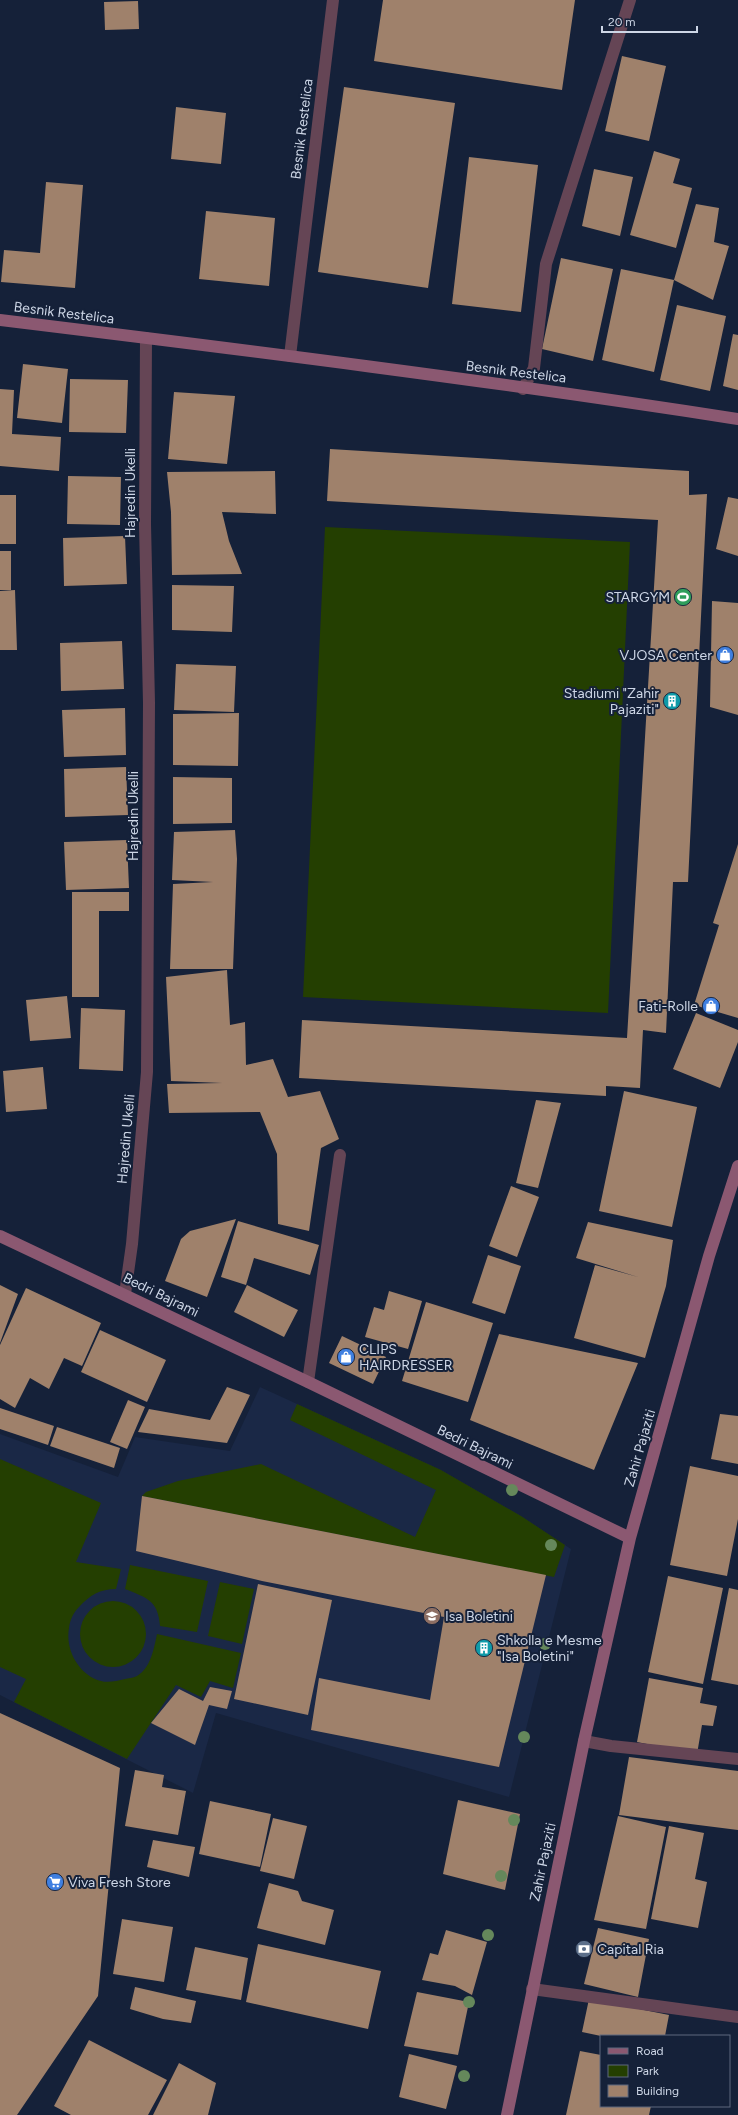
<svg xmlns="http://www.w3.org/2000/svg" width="738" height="2115" viewBox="0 0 738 2115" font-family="Figtree,sans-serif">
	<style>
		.built { fill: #1a2846 }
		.green { fill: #243f01 }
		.building { fill: #9f816b }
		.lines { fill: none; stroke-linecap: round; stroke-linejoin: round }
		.lane { stroke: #654555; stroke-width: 12 }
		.street { stroke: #654555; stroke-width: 12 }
		.secondary { stroke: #8b5871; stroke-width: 12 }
		.tree { fill: #65885b }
		.labels { text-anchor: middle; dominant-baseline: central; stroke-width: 4; stroke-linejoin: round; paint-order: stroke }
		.street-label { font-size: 14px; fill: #cdd6e6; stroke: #152139 }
		.poi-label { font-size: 14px; fill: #cdd6e6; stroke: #152139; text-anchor: start }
	</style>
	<rect width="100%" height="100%" fill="#152139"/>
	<path class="built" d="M 260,1387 L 441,1470 L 521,1516 L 571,1549 L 509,1797 L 216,1713 L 193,1793 L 0,1695 L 0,1434 L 118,1477 L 135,1437 L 230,1451 Z"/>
	<path class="green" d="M 325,527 L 630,542 L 608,1013 L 303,997 Z
		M 297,1404 L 441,1470 L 521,1516 L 565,1545 L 554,1577 L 142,1496 L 146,1492 L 178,1481 L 261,1464 L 415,1537 L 436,1490 L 290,1420 Z
		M 0,1459 L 101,1503 L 76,1562 L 121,1569 L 116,1589 C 100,1589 90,1595 79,1607 C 73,1613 70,1620 69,1628 C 65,1650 79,1675 101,1681 C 108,1683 117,1681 125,1679 C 128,1678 133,1678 137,1676 C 151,1668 154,1648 157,1634 L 241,1653 L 233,1688 L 210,1681 L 201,1697 L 176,1685 L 127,1759 L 14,1702 L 26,1679 L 0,1667 Z
		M 130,1565 L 208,1581 L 197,1632 L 160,1626 C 158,1600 147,1598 125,1589 Z
		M 220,1582 L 254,1589 L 242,1644 L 208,1636 Z
		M80 1634a33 33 0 1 1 66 0a33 33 0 1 1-66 0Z"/>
	<path class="building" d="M 383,0 L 575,0 L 562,90 L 374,61 Z
		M 138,1 L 139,29 L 105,30 L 104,2 Z
		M 622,56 L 666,66 L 649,141 L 605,131 Z
		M 344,87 L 455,103 L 428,288 L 318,272 Z
		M 176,107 L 226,113 L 221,164 L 171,159 Z
		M 654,151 L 680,159 L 673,183 L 692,188 L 676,248 L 630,235 Z
		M 469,157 L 538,165 L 521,312 L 452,304 Z
		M 594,169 L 633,177 L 620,236 L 582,226 Z
		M 46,182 L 83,185 L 75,288 L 1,282 L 4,250 L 40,253 Z
		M 696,204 L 719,208 L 714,242 L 729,246 L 713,300 L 674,280 Z
		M 206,211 L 275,218 L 269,286 L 199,279 Z
		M 561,258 L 613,269 L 593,361 L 542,349 Z
		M 621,269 L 674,280 L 654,372 L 602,360 Z
		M 677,305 L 726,316 L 710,391 L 660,380 Z
		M 733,334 L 738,335 L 738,390 L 723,386 Z
		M 23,364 L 68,369 L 62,423 L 17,418 Z
		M 70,379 L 128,380 L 126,433 L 69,432 Z
		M 0,389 L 14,390 L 12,434 L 61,437 L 59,471 L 0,466 Z
		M 174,392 L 235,396 L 227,464 L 168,459 Z
		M 330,449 L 689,471 L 689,495 L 707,494 L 688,882 L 673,882 L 666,1033 L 643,1030 L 640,1088 L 606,1086 L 606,1096 L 299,1078 L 302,1020 L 627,1038 L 658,520 L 327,501 Z
		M 275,471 L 276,514 L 222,512 L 229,541 L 242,574 L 172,575 L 171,512 L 167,472 Z
		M 68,476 L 121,477 L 120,525 L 67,524 Z
		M 0,495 L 16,495 L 16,544 L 0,544 Z
		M 728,497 L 738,499 L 738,556 L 716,549 Z
		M 125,536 L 127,584 L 64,586 L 63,538 Z
		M 0,551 L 11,551 L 11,590 L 0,590 Z
		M 172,585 L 234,586 L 232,632 L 172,630 Z
		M 15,590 L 17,650 L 0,650 L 0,591 Z
		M 712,601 L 738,603 L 738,715 L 710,707 Z
		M 122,641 L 124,689 L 61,691 L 60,643 Z
		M 176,664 L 236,666 L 234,712 L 174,710 Z
		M 125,708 L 126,755 L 64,757 L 62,710 Z
		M 239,713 L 238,766 L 173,765 L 173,714 Z
		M 126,767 L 128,815 L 65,817 L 64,769 Z
		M 173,777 L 232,778 L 232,823 L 173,824 Z
		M 235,830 L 237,859 L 233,969 L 170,969 L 173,884 L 213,882 L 172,880 L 174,832 Z
		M 127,840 L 129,888 L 66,890 L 64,842 Z
		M 738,844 L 738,1018 L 694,1005 L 719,925 L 713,923 Z
		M 72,892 L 129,892 L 129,911 L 99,911 L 99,997 L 72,997 Z
		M 227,970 L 230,1025 L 245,1022 L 246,1065 L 273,1059 L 288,1097 L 320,1091 L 339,1139 L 321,1148 L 309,1231 L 278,1224 L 277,1154 L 260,1112 L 169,1113 L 167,1084 L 222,1083 L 171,1081 L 166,977 Z
		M 67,996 L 71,1038 L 30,1041 L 26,1000 Z
		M 81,1008 L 125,1010 L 123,1071 L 79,1069 Z
		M 696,1013 L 738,1030 L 738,1042 L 720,1088 L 673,1069 Z
		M 43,1067 L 47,1109 L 6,1112 L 3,1071 Z
		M 624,1091 L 697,1107 L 672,1227 L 599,1211 Z
		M 536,1100 L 561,1103 L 538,1188 L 516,1183 Z
		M 511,1186 L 539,1197 L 517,1257 L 489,1246 Z
		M 236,1219 L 207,1297 L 165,1281 L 181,1239 L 190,1231 Z
		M 238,1221 L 319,1245 L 310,1275 L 254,1258 L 246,1285 L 221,1277 Z
		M 588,1222 L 673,1240 L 666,1286 L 645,1358 L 574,1338 L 595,1265 L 638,1277 L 576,1258 Z
		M 488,1255 L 521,1266 L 505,1314 L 472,1303 Z
		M 0,1285 L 18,1294 L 0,1343 Z
		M 247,1285 L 298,1310 L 284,1337 L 234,1312 Z
		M 26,1288 L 101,1323 L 82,1366 L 64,1358 L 49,1389 L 30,1378 L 15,1408 L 0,1399 L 0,1345 Z
		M 389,1291 L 422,1301 L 408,1349 L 365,1337 L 374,1307 L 384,1310 Z
		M 426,1302 L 493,1323 L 468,1402 L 402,1381 Z
		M 100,1330 L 166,1360 L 147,1402 L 81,1372 Z
		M 499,1334 L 638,1363 L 594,1470 L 470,1420 Z
		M 342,1336 L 386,1357 L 373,1384 L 329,1363 Z
		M 227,1387 L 250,1395 L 227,1443 L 138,1432 L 149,1409 L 210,1420 Z
		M 128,1400 L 145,1407 L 127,1449 L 110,1442 Z
		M 0,1408 L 54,1426 L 48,1445 L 0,1429 Z
		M 720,1414 L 738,1416 L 738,1464 L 711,1459 Z
		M 57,1427 L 120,1448 L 114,1468 L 50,1446 Z
		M 690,1466 L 738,1476 L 738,1519 L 727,1576 L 670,1565 Z
		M 142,1496 L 546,1575 L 499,1767 L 311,1730 L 319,1678 L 430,1700 L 444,1617 L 262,1581 L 136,1551 Z
		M 668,1576 L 723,1588 L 703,1684 L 648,1672 Z
		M 258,1584 L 332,1600 L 308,1715 L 234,1699 Z
		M 729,1588 L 738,1590 L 738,1685 L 711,1680 Z
		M 649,1678 L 703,1688 L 700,1703 L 717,1706 L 713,1726 L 702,1725 L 697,1754 L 637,1742 Z
		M 210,1687 L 232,1691 L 227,1709 L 209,1705 L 195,1745 L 151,1723 L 179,1689 L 203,1701 Z
		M 0,1713 L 120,1768 L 98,1996 L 17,2115 L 0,2115 Z
		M 629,1757 L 738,1771 L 738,1830 L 619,1815 Z
		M 135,1770 L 164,1775 L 162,1787 L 186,1791 L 178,1835 L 125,1826 Z
		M 458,1800 L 520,1814 L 505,1890 L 443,1874 Z
		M 210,1801 L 271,1814 L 260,1867 L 199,1854 Z
		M 618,1816 L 666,1827 L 646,1929 L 594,1920 Z
		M 273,1818 L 307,1826 L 294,1879 L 260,1871 Z
		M 669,1826 L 704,1833 L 695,1879 L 707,1882 L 698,1928 L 651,1919 Z
		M 153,1840 L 195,1847 L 189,1877 L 147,1867 Z
		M 269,1883 L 298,1891 L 302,1901 L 334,1910 L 325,1945 L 257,1928 Z
		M 122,1919 L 173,1927 L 164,1982 L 113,1974 Z
		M 598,1928 L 649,1939 L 638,1997 L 584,1984 Z
		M 446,1930 L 487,1942 L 472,1995 L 455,1986 L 422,1980 L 430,1953 L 438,1955 Z
		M 258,1944 L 381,1971 L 368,2029 L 246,2002 Z
		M 195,1947 L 248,1958 L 241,2000 L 186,1990 Z
		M 135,1987 L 196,2001 L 191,2023 L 163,2019 L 130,2009 Z
		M 417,1992 L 469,2002 L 458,2055 L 404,2046 Z
		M 589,1999 L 669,2015 L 665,2036 L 601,2036 L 582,2032 Z
		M 89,2040 L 167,2080 L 148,2115 L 71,2115 L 54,2106 Z
		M 580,2051 L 601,2055 L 601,2106 L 651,2106 L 649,2115 L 566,2115 Z
		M 409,2054 L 457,2066 L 446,2109 L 399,2097 Z
		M 179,2063 L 216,2083 L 208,2115 L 153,2115 Z"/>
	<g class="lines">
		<path class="lane" d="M 523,389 L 534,368 L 546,264 L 630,0"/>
		<path class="street" d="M 290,356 L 333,0
			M 125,1294 L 132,1244 L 147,1072 L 149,703 L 145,524 L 146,338
			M 308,1382 L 340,1155
			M 584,1741 L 611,1746 L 738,1759
			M 532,1989 L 738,2017"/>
		<path class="secondary" d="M 0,320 C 246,350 493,381 738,419
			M 0,1236 L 308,1382 L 630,1538
			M 507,2115 L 584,1741 L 630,1538 L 709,1256 L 738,1166"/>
	</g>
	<g class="tree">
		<circle cx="512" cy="1490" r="6"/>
		<circle cx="551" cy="1545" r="6"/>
		<circle cx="545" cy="1644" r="6"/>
		<circle cx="524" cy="1737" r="6"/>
		<circle cx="514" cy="1820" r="6"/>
		<circle cx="501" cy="1876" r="6"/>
		<circle cx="488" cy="1935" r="6"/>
		<circle cx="469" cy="2002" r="6"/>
		<circle cx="464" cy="2076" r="6"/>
	</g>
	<defs>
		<symbol id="stadium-disc" viewBox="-11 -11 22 22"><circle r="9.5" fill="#2e9e5b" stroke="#152139"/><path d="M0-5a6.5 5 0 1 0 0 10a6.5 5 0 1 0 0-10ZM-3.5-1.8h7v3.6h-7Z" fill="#fff"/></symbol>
		<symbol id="shop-disc" viewBox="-11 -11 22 22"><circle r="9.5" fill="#3f7fe0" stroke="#152139"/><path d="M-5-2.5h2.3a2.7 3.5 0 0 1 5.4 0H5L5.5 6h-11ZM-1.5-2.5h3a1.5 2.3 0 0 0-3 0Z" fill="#fff"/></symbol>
		<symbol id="building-disc" viewBox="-11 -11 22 22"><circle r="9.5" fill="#0f9aa8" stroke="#152139"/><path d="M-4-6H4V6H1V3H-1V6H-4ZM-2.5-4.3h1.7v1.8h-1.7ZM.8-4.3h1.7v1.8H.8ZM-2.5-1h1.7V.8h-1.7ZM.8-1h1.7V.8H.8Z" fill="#fff"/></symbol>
		<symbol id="school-disc" viewBox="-11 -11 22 22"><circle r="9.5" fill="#8d6e63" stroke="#152139"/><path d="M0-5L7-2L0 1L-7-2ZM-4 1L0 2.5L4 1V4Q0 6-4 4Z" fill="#fff"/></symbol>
		<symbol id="supermarket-disc" viewBox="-11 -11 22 22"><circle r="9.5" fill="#3f7fe0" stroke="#152139"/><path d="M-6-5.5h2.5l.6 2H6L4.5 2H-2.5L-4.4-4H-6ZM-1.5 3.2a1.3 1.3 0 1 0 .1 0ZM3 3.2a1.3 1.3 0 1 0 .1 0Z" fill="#fff"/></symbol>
		<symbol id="bank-disc" viewBox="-11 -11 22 22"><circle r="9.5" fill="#5c6f8a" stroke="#152139"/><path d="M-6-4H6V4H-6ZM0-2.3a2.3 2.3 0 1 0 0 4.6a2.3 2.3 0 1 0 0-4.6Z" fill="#fff"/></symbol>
	</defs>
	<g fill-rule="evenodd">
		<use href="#stadium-disc" x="673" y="587" width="20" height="20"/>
		<use href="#shop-disc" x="715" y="645" width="20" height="20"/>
		<use href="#building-disc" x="662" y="691" width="20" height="20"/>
		<use href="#shop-disc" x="701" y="996" width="20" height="20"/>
		<use href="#shop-disc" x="336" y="1347" width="20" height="20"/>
		<use href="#school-disc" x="422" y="1606" width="20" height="20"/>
		<use href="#building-disc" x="474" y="1638" width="20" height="20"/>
		<use href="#supermarket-disc" x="45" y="1872" width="20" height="20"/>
		<use href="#bank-disc" x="574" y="1939" width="20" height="20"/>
	</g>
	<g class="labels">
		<g class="street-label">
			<text transform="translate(302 129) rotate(-83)">Besnik Restelica</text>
			<text transform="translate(64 313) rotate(7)">Besnik Restelica</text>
			<text transform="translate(516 372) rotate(7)">Besnik Restelica</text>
			<text transform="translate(130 493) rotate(-90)">Hajredin Ukelli</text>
			<text transform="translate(133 816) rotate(-90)">Hajredin Ukelli</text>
			<text transform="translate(126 1139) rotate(-85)">Hajredin Ukelli</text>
			<text transform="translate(161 1295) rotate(26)">Bedri Bajrami</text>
			<text transform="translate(475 1447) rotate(26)">Bedri Bajrami</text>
			<text transform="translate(640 1448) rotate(-74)">Zahir Pajaziti</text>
			<text transform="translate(543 1862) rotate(-78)">Zahir Pajaziti</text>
		</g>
		<g class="poi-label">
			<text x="670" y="597" text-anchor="end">STARGYM</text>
			<text x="712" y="655" text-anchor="end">VJOSA Center</text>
			<text x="659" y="693" text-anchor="end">Stadiumi "Zahir<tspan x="659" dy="16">Pajaziti"</tspan></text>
			<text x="698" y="1006" text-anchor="end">Fati-Rolle</text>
			<text x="359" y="1349">CLIPS<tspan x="359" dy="16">HAIRDRESSER</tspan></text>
			<text x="445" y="1616">Isa Boletini</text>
			<text x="497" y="1640">Shkolla e Mesme<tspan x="497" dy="16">"Isa Boletini"</tspan></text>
			<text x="68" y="1882">Viva Fresh Store</text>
			<text x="597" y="1949">Capital Ria</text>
		</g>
	</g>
	<rect x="600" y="2035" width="130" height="72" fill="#152139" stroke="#5f697e"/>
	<rect x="608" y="2048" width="20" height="6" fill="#8b5871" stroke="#5f697e"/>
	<text x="636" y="2055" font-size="12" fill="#cdd6e6">Road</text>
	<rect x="608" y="2065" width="20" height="12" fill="#243f01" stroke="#5f697e"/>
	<text x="636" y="2075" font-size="12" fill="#cdd6e6">Park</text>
	<rect x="608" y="2085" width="20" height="12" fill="#9f816b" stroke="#5f697e"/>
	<text x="636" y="2095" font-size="12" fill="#cdd6e6">Building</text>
	<path d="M602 26v6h95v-6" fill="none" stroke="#cdd6e6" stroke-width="2"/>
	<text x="608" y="26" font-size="12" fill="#cdd6e6" stroke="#152139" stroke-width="3" paint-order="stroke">20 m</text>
</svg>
